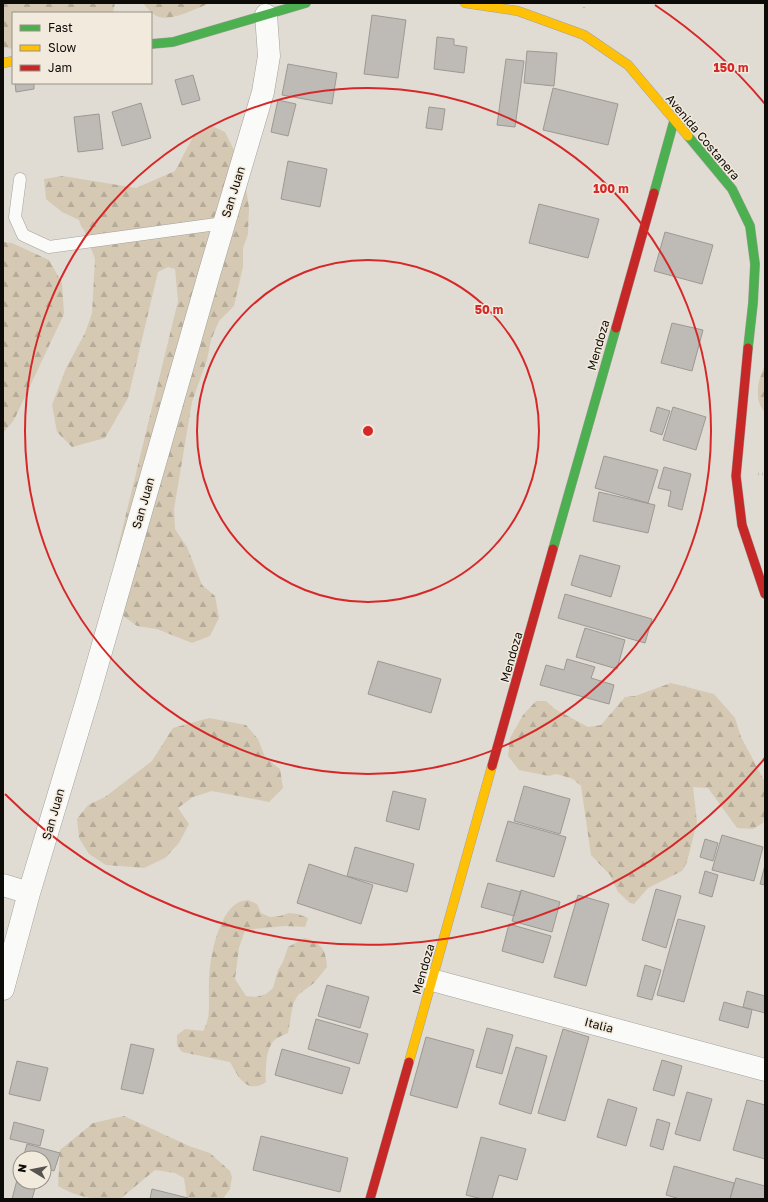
<svg xmlns="http://www.w3.org/2000/svg" width="768" height="1202" viewBox="0 0 768 1202" font-family="'Golos Text',sans-serif">
	<style>
		.forest { fill: url(#forest-firs) }
		.building { fill: #bebab5; stroke: #9c9993 }
		.lines { fill: none; stroke-linecap: round; stroke-linejoin: round }
		.lane-casing { stroke: #a4a19b; stroke-width: 13 }
		.street-casing { stroke: #a4a19b; stroke-width: 23 }
		.fast-casing { stroke: #a4a19b; stroke-width: 10 }
		.slow-casing { stroke: #a4a19b; stroke-width: 10 }
		.jam-casing { stroke: #a4a19b; stroke-width: 10 }
		.path { stroke: #bdbcba; stroke-width: 2.5; stroke-dasharray: 1 3; stroke-linecap: butt }
		.lane { stroke: #fafaf9; stroke-width: 12 }
		.street { stroke: #fafaf9; stroke-width: 22 }
		.fast { stroke: #4caf50; stroke-width: 9 }
		.slow { stroke: #ffc107; stroke-width: 9 }
		.jam { stroke: #c62828; stroke-width: 9 }
		.ring { fill: none; stroke: #d62828; stroke-width: 2 }
		.labels { text-anchor: middle; dominant-baseline: central; stroke-width: 3; stroke-linejoin: round; paint-order: stroke }
		.street-label { font-size: 12px; fill: #0d0b07; stroke: #f2eadc }
		.centre { fill: #d62828; stroke: #f2eadc; stroke-width: 2 }
		.ring-label { font-size: 12px; text-anchor: middle; font-weight: bold; fill: #d62828; stroke: #f2eadc; stroke-width: 3; stroke-linejoin: round; paint-order: stroke }
	</style>
	<defs>
		<pattern id="forest-firs" width="22" height="20" patternUnits="userSpaceOnUse"><rect width="22" height="20" fill="#d5c9b3"/><path d="M5 1l3.5 6h-7zM16 11l3.5 6h-7z" fill="#b6ab98"/></pattern>
	</defs>
	<rect width="100%" height="100%" fill="#e0dcd4"/>
	<path class="forest" d="M 3,3 L 115,3 L 113,13 L 13,13 L 13,49 L 3,47 Z
		M 143,3 L 210,3 C 197,8 173,21 159,17 C 153,15 147,8 143,3 Z
		M 210,125 L 225,132 L 243,168 L 249,208 L 248,234 L 243,248 L 243,267 L 234,306 L 219,321 L 211,340 L 207,360 L 192,402 L 174,509 L 175,529 L 187,547 L 202,585 L 215,596 L 219,618 L 210,636 L 192,643 L 157,629 L 137,626 L 122,615 L 116,575 L 116,555 L 178,301 L 175,269 L 168,267 L 158,272 L 128,398 L 105,438 L 72,447 L 57,432 L 52,405 L 66,368 L 85,333 L 92,313 L 95,259 L 84,230 L 81,226 L 79,220 L 62,212 L 46,199 L 44,179 L 63,176 L 136,188 L 175,171 L 194,135 Z
		M 3,242 L 12,243 L 49,260 L 62,283 L 64,314 L 14,420 L 3,433 Z
		M 765,365 L 765,412 C 753,400 758,379 765,365 Z
		M 671,683 L 714,694 L 735,718 L 741,737 L 765,782 L 765,814 L 763,823 L 753,829 L 737,828 L 708,788 L 693,787 L 697,822 L 687,862 L 682,871 L 648,888 L 634,904 L 630,903 L 618,892 L 610,875 L 591,855 L 581,786 L 573,779 L 560,775 L 555,774 L 549,776 L 519,770 L 508,756 L 510,738 L 523,715 L 536,701 L 546,701 L 555,709 L 588,727 L 601,725 L 625,697 L 635,696 Z
		M 209,718 L 246,725 L 258,739 L 265,757 L 280,769 L 283,788 L 269,802 L 212,791 L 193,797 L 178,808 L 189,824 L 179,843 L 165,858 L 144,868 L 106,865 L 89,854 L 79,838 L 77,819 L 88,805 L 105,797 L 152,761 L 173,728 Z
		M 248,900 L 257,904 L 261,913 L 270,917 L 280,916 L 289,913 L 298,914 L 308,918 L 305,927 L 285,926 L 245,930 L 239,948 L 235,979 L 246,996 L 256,997 L 266,994 L 273,988 L 278,970 L 283,962 L 288,947 L 305,938 C 322,943 326,950 327,967 L 314,983 L 298,995 L 293,1004 L 288,1033 C 283,1035 275,1038 272,1043 C 266,1051 265,1072 266,1082 C 264,1083 260,1086 257,1086 C 243,1089 236,1072 230,1062 L 182,1052 L 177,1045 L 177,1035 L 185,1029 L 203,1031 C 212,1016 208,1000 209,983 C 209,962 217,913 239,902 C 241,901 245,901 248,900 Z
		M 124,1116 L 189,1146 L 210,1153 L 230,1171 L 232,1177 L 230,1189 L 223,1199 L 187,1199 L 184,1178 L 175,1173 L 155,1170 L 120,1199 C 94,1199 81,1199 58,1186 L 60,1150 L 93,1123 Z"/>
	<path class="building" d="M 372,15 L 406,20 L 398,78 L 364,74 Z
		M 437,37 L 454,39 L 454,45 L 467,47 L 464,73 L 434,69 Z
		M 527,51 L 557,53 L 554,86 L 524,83 Z
		M 506,59 L 524,61 L 515,127 L 497,125 Z
		M 288,64 L 337,73 L 332,104 L 282,95 Z
		M 193,75 L 200,100 L 182,105 L 175,80 Z
		M 15,83 L 34,83 L 34,89 L 16,92 Z
		M 553,88 L 618,104 L 608,145 L 543,130 Z
		M 278,100 L 296,104 L 288,136 L 271,132 Z
		M 141,103 L 151,138 L 122,146 L 112,112 Z
		M 429,107 L 445,109 L 442,130 L 426,128 Z
		M 99,114 L 103,149 L 78,152 L 74,117 Z
		M 288,161 L 327,169 L 320,207 L 281,199 Z
		M 539,204 L 599,219 L 588,258 L 529,243 Z
		M 665,232 L 713,245 L 702,284 L 654,271 Z
		M 672,323 L 703,330 L 692,371 L 661,363 Z
		M 657,407 L 670,411 L 662,435 L 650,431 Z
		M 673,407 L 706,417 L 696,450 L 663,440 Z
		M 604,456 L 658,470 L 648,503 L 595,488 Z
		M 664,467 L 691,474 L 682,510 L 668,506 L 671,491 L 658,488 Z
		M 599,492 L 655,505 L 648,533 L 593,521 Z
		M 580,555 L 620,566 L 611,597 L 571,585 Z
		M 565,594 L 652,619 L 645,643 L 558,618 Z
		M 585,628 L 625,640 L 617,669 L 576,657 Z
		M 567,659 L 595,667 L 591,678 L 614,685 L 609,704 L 540,685 L 546,665 L 564,670 Z
		M 378,661 L 441,679 L 431,713 L 368,694 Z
		M 524,786 L 570,799 L 560,834 L 514,821 Z
		M 393,791 L 426,799 L 419,830 L 386,821 Z
		M 508,821 L 566,837 L 554,877 L 496,861 Z
		M 722,835 L 763,847 L 754,881 L 712,870 Z
		M 705,839 L 718,843 L 713,861 L 700,857 Z
		M 355,847 L 414,864 L 407,892 L 347,876 Z
		M 309,864 L 373,885 L 361,924 L 297,903 Z
		M 765,865 L 765,885 L 760,884 Z
		M 705,871 L 718,875 L 712,897 L 699,893 Z
		M 488,883 L 521,892 L 514,916 L 481,907 Z
		M 656,889 L 681,896 L 666,948 L 642,940 Z
		M 521,890 L 560,902 L 552,932 L 512,921 Z
		M 578,895 L 609,904 L 586,986 L 554,977 Z
		M 678,919 L 705,926 L 684,1002 L 657,995 Z
		M 509,924 L 551,936 L 543,963 L 502,951 Z
		M 645,965 L 661,970 L 652,1000 L 637,996 Z
		M 327,985 L 369,997 L 360,1028 L 318,1016 Z
		M 747,991 L 765,996 L 765,1013 L 743,1007 Z
		M 724,1002 L 752,1010 L 748,1028 L 719,1020 Z
		M 316,1019 L 368,1034 L 359,1064 L 308,1049 Z
		M 487,1028 L 513,1035 L 502,1074 L 476,1067 Z
		M 563,1029 L 589,1037 L 565,1121 L 538,1113 Z
		M 426,1037 L 474,1050 L 457,1108 L 410,1095 Z
		M 131,1044 L 154,1049 L 143,1094 L 121,1089 Z
		M 516,1047 L 547,1056 L 531,1114 L 499,1104 Z
		M 282,1049 L 350,1068 L 342,1094 L 275,1075 Z
		M 662,1060 L 682,1066 L 674,1096 L 653,1090 Z
		M 17,1061 L 48,1068 L 40,1101 L 9,1094 Z
		M 687,1092 L 712,1099 L 700,1141 L 675,1134 Z
		M 608,1099 L 637,1108 L 626,1146 L 597,1137 Z
		M 747,1100 L 765,1105 L 765,1159 L 733,1150 Z
		M 657,1119 L 670,1123 L 663,1150 L 650,1146 Z
		M 14,1122 L 44,1130 L 40,1146 L 10,1139 Z
		M 261,1136 L 348,1158 L 340,1192 L 253,1170 Z
		M 481,1137 L 526,1149 L 517,1180 L 499,1175 L 492,1199 L 482,1199 L 466,1195 Z
		M 27,1144 L 60,1153 L 54,1171 L 44,1168 L 44,1158 L 23,1158 Z
		M 674,1166 L 734,1183 L 730,1199 L 680,1199 L 666,1195 Z
		M 736,1178 L 765,1186 L 765,1199 L 730,1199 Z
		M 17,1180 L 20,1181 L 20,1182 L 36,1185 L 32,1199 L 12,1199 Z
		M 152,1189 L 188,1198 L 187,1199 L 150,1199 Z"/>
	<g class="lines">
		<defs>
			<path id="lane" d="M 20,179 L 15,217 L 23,235 L 49,247 L 224,223"/>
			<path id="street" d="M 3,885 L 29,893
				M 432,980 L 765,1070
				M 3,989 L 29,893 L 88,697 L 210,271 L 263,92 L 269,56 L 266,15"/>
			<path id="fast" d="M 151,44 L 173,42 L 306,3
				M 688,136 L 732,189 L 750,226 L 755,264 L 753,303 L 748,348
				M 654,193 L 674,121
				M 553,549 L 616,328"/>
			<path id="slow" d="M 465,3 L 518,11 L 584,35 L 628,65 L 688,136
				M 3,63 L 13,61
				M 409,1062 L 492,766"/>
			<path id="jam" d="M 616,328 L 654,193
				M 748,348 L 736,476 L 742,525 L 765,594
				M 492,766 L 553,549
				M 370,1199 L 409,1062"/>
		</defs>
		<use href="#lane" class="lane-casing"/>
		<use href="#street" class="street-casing"/>
		<use href="#fast" class="fast-casing"/>
		<use href="#slow" class="slow-casing"/>
		<use href="#jam" class="jam-casing"/>
		<path class="path" d="M 584,3 L 584,10
			M 758,474 L 765,474"/>
		<use href="#lane" class="lane"/>
		<use href="#street" class="street"/>
		<use href="#fast" class="fast"/>
		<use href="#slow" class="slow"/>
		<use href="#jam" class="jam"/>
	</g>
	<g class="ring">
		<circle cx="368" cy="431" r="171"/>
		<circle cx="368" cy="431" r="343"/>
		<path d="M765 758A514 514 0 0 1 5 794M655 5A514 514 0 0 1 765 104"/>
	</g>
	<g class="labels">
		<g class="street-label">
			<text transform="translate(703 137) rotate(50)">Avenida Costanera</text>
			<text transform="translate(233 192) rotate(-73)">San Juan</text>
			<text transform="translate(598 345) rotate(-74)">Mendoza</text>
			<text transform="translate(143 503) rotate(-74)">San Juan</text>
			<text transform="translate(511 657) rotate(-74)">Mendoza</text>
			<text transform="translate(53 814) rotate(-74)">San Juan</text>
			<text transform="translate(423 969) rotate(-74)">Mendoza</text>
			<text transform="translate(599 1025) rotate(15)">Italia</text>
		</g>
	</g>
	<circle cx="368" cy="431" r="6" class="centre"/>
	<g class="ring-label">
		<text x="731" y="72">150 m</text>
		<text x="611" y="193">100 m</text>
		<text x="489" y="314">50 m</text>
	</g>
	<rect width="768" height="1202" fill="none" stroke="#0d0b07" stroke-width="8"/>
	<rect x="12" y="12" width="140" height="72" fill="#f2eadc" stroke="#969187"/>
	<rect x="20" y="25" width="20" height="6" fill="#4caf50" stroke="#969187"/>
	<text x="48" y="32" font-size="12" fill="#0d0b07">Fast</text>
	<rect x="20" y="45" width="20" height="6" fill="#ffc107" stroke="#969187"/>
	<text x="48" y="52" font-size="12" fill="#0d0b07">Slow</text>
	<rect x="20" y="65" width="20" height="6" fill="#c62828" stroke="#969187"/>
	<text x="48" y="72" font-size="12" fill="#0d0b07">Jam</text>
	<g transform="translate(32 1170) rotate(280)"><circle r="19" fill="#f2eadc" stroke="#969187"/>
	<path d="M0-3L7 15L0 10L-7 15Z" fill="#57544f"/>
	<text y="-6" font-size="11" font-weight="bold" text-anchor="middle" fill="#0d0b07">N</text>
	</g>
</svg>
